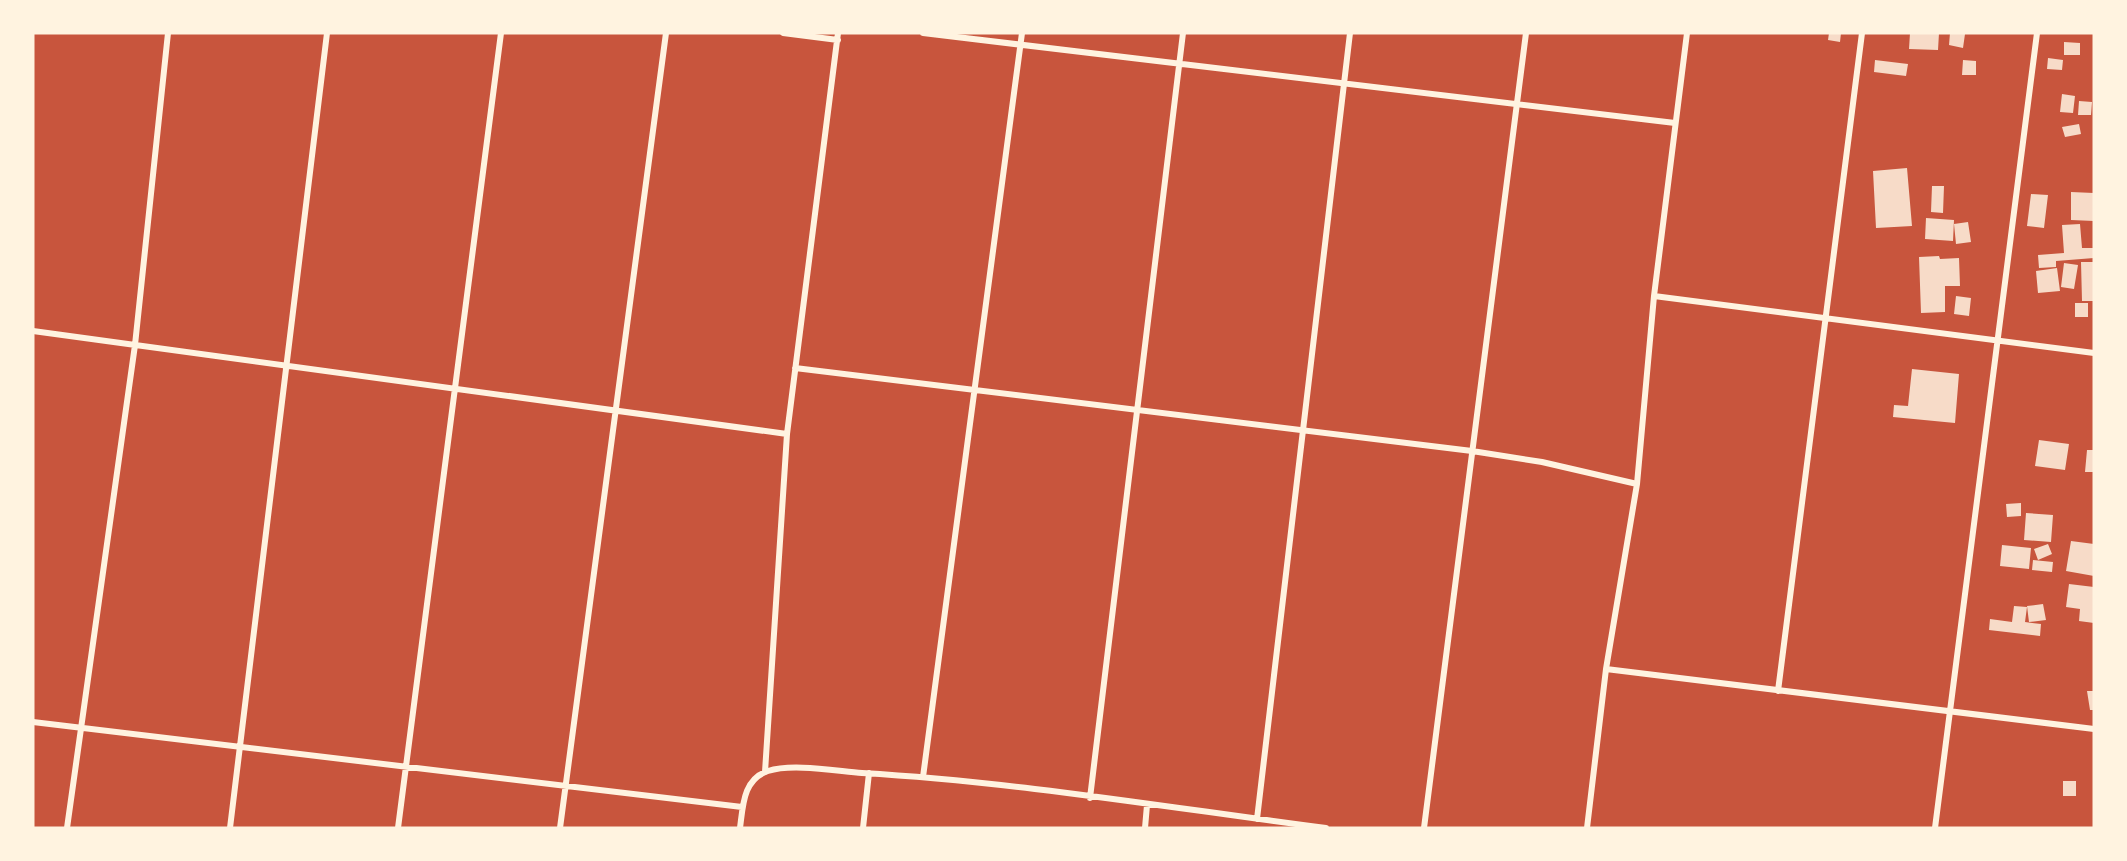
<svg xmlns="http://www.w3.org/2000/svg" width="2127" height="861" viewBox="0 0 2127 861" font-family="Raleway,sans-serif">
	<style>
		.building { fill: #f7dbc8 }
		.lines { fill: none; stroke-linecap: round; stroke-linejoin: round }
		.minor { stroke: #fff3e0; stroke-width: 6 }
	</style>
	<rect width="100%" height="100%" fill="#c8553d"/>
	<path class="building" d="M 1829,33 L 1841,33 L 1840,42 L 1828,40 Z
		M 1910,33 L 1939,33 L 1938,50 L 1909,49 Z
		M 1950,33 L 1965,34 L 1963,48 L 1949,45 Z
		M 2064,42 L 2080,43 L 2080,55 L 2064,55 Z
		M 2048,58 L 2063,60 L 2062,70 L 2047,69 Z
		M 1875,60 L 1908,64 L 1906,76 L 1874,72 Z
		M 1963,60 L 1976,61 L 1976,75 L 1962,75 Z
		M 2062,94 L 2075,96 L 2073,113 L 2060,112 Z
		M 2079,101 L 2092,102 L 2091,115 L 2078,115 Z
		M 2079,124 L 2081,134 L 2065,137 L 2062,127 Z
		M 1907,168 L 1912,226 L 1876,228 L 1873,171 Z
		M 1932,186 L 1944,186 L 1943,213 L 1931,212 Z
		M 2071,192 L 2094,193 L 2094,221 L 2071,220 Z
		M 2031,194 L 2048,195 L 2044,228 L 2027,226 Z
		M 1926,218 L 1954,220 L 1953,241 L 1925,239 Z
		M 1968,222 L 1971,242 L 1956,244 L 1954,224 Z
		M 2080,224 L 2082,248 L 2094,248 L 2094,258 L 2056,261 L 2056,267 L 2039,268 L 2038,255 L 2064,253 L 2062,225 Z
		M 1939,256 L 1940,259 L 1959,258 L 1960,286 L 1945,286 L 1945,312 L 1921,313 L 1919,257 Z
		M 2081,262 L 2094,262 L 2094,301 L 2082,301 Z
		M 2064,263 L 2078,265 L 2074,289 L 2061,287 Z
		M 2057,268 L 2060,291 L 2038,293 L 2036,271 Z
		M 1956,296 L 1971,298 L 1969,316 L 1954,314 Z
		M 2075,303 L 2088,303 L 2088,317 L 2075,317 Z
		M 1912,369 L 1959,374 L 1955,423 L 1893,417 L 1894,405 L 1908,406 Z
		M 2039,440 L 2069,444 L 2065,470 L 2035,466 Z
		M 2087,450 L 2094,450 L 2094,472 L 2085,472 Z
		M 2021,503 L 2021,516 L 2007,517 L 2006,504 Z
		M 2026,513 L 2053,515 L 2051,542 L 2024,540 Z
		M 2071,541 L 2094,544 L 2094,576 L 2066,571 Z
		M 2048,544 L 2052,554 L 2038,560 L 2034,549 Z
		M 2002,545 L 2031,548 L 2029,569 L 2000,566 Z
		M 2033,560 L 2053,562 L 2052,572 L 2032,570 Z
		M 2069,584 L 2094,587 L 2094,623 L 2079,621 L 2080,609 L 2066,607 Z
		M 2043,604 L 2046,620 L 2029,622 L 2027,606 Z
		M 2014,606 L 2027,607 L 2025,622 L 2041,624 L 2040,636 L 1989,630 L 1990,619 L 2012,622 Z
		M 2087,691 L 2094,691 L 2094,710 L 2090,710 Z
		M 2063,781 L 2076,781 L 2076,796 L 2063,796 Z"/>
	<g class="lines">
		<path class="minor" d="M 783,33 L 838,40
			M 923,33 L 1675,123
			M 1654,296 L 2094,353
			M 33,331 L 787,434
			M 795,368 L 1472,451 L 1542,462 L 1637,484
			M 1606,669 L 2094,729
			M 1778,691 L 1862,33
			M 33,722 L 742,807
			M 765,772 L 787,434 L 838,33
			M 923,777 L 1022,33
			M 1090,798 L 1183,33
			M 1257,819 L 1350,33
			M 67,828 L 135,345 L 168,33
			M 230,828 L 327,33
			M 398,828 L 501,33
			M 560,828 L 666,33
			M 740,828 C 743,806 743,779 768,771 C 792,763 836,771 862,773 C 1017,782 1172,808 1326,828
			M 863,828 L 869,773
			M 1145,828 L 1147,805
			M 1424,828 L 1526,33
			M 1587,828 L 1606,669 L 1637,484 L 1654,296 L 1687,33
			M 1935,828 L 2037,33"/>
	</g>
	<rect width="2127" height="861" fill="none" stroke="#fff3e0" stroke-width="69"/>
</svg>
